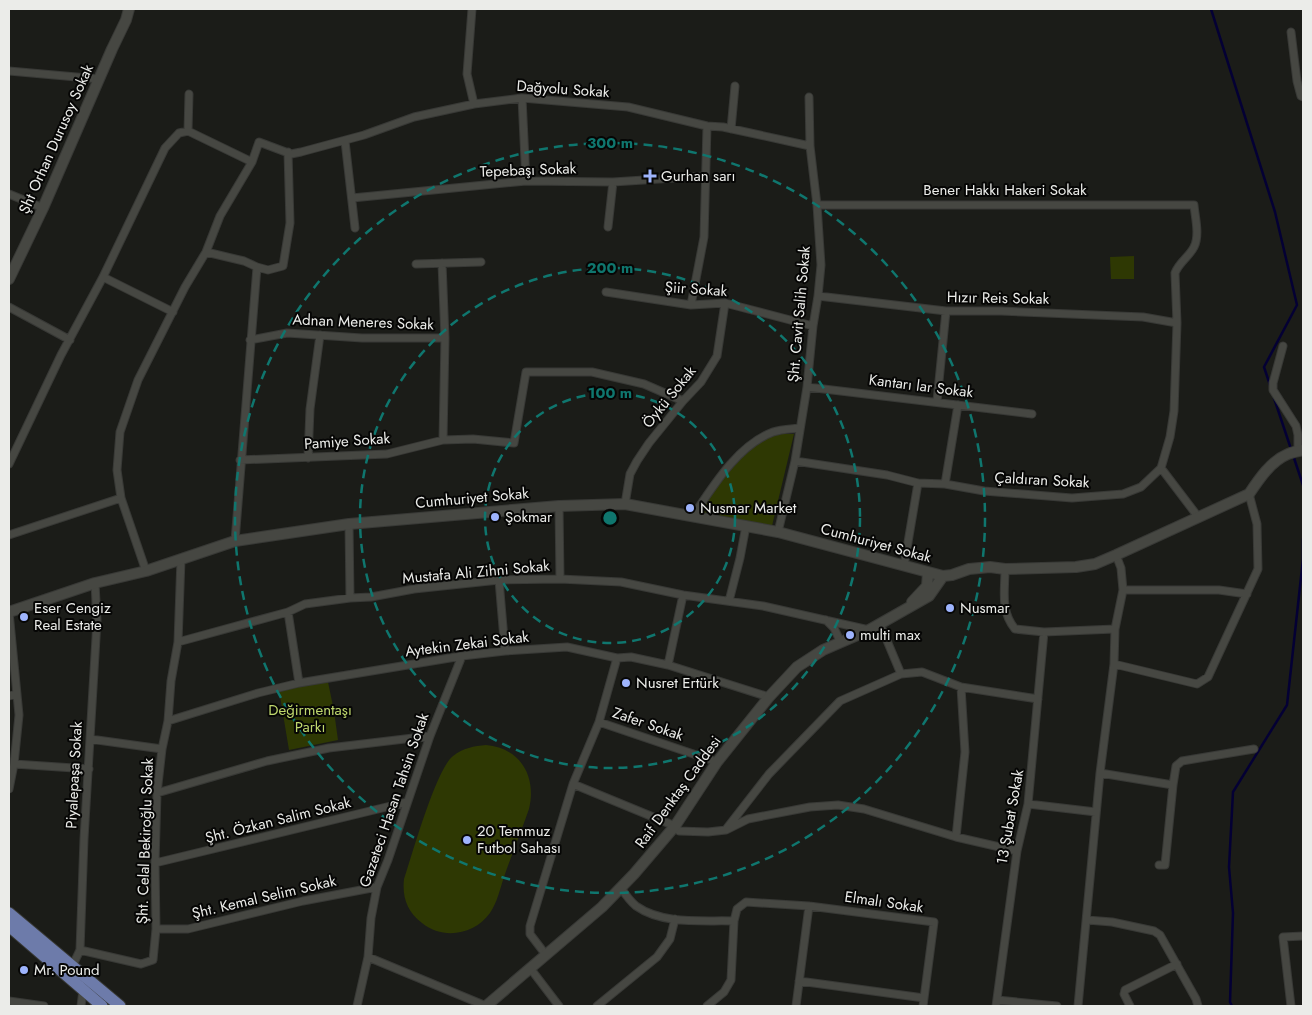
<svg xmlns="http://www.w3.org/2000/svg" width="1312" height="1015" viewBox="0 0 1312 1015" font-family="Jost,sans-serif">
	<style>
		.green { fill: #2e3803 }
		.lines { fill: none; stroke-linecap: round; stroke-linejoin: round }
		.stream { stroke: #040034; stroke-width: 2.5 }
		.street-casing { stroke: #383936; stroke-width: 9 }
		.secondary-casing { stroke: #383936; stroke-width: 12 }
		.primary-casing { stroke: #383936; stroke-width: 13 }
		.street { stroke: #464742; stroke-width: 7 }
		.secondary { stroke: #464742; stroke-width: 10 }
		.primary { stroke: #6d7baa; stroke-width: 11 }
		.ring { fill: none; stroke: #0f766e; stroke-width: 2.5; stroke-dasharray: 9 6 }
		.poi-dot { fill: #9eb4fd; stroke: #060605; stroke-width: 2 }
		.labels { text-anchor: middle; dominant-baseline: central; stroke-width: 4; stroke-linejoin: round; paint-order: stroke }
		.street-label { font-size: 15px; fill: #ebece9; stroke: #060605 }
		.poi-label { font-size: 15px; fill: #ebece9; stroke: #060605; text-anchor: start }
		.park-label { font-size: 15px; fill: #bfd76d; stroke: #060605 }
		.centre { fill: #0f766e; stroke: #060605; stroke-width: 2.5 }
		.ring-label { font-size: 15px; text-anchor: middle; font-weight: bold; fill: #0f766e; stroke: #060605; stroke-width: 4; stroke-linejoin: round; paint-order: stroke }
	</style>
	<rect width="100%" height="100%" fill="#1b1c18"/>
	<path class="green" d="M 1134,256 L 1134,279 L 1111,279 L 1110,257 Z
		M 782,434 L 794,434 L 772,526 L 700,512 C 719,483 745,440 782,434 Z
		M 328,682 L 334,711 L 338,740 L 289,750 L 279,690 Z
		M 486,745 C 520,748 537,776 529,809 C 521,832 512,854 504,877 C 500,889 497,903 490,913 C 474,935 443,940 422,923 C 407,912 402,897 404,879 C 412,855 436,769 453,756 C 463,748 474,746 486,745 Z"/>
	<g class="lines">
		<path class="stream" d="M 1211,9 L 1275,212 L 1297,305 L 1264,367 L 1270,385
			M 1274,398 L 1291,449
			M 1293,455 L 1303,485
			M 1232,1006 L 1230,1002 L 1233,913 L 1229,867 L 1233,792 L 1287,705 L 1303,559 L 1303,539"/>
		<defs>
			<path id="street" d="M 472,9 L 467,74 L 474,104
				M 1291,32 L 1297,81 L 1301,96 L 1303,97
				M 9,71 L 99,79
				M 522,98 L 526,181
				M 731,129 L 735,86
				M 188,131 L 252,162
				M 345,141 L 355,228
				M 9,194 L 43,208
				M 352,198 L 526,181 L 613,182 L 705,176
				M 608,227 L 613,182
				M 206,252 L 244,261 L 257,267 L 235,541
				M 442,263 L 445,338 L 443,440
				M 416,264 L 481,262
				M 257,267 L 268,270 L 283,266 L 290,223 L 288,152
				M 103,277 L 173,312
				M 606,292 L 691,305 L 725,303 L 813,326
				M 818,296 L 946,311 L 1001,311 L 1143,317 L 1177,323
				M 691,305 L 704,237 L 707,126
				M 9,307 L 70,340
				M 250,340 L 287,333 L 362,338 L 445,338
				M 1283,346 L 1273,383 L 1273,390 L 1296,426 L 1298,435 L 1298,451
				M 807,387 L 1032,414
				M 937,401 L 946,311
				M 308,458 L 310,409 L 320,335
				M 240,460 L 387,454 L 443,440 L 473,439 L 514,443 L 526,372 L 592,372 L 644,384 L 683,401
				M 795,461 L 887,475 L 918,483 L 945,484 L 984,491 L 1072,498 L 1123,494 L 1141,487 L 1161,468 L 1170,437 L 1174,411 L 1177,323 L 1175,273 C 1179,262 1189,257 1194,247 C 1200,235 1195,217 1194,205 L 817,205
				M 9,464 L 61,355 L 103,277 L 165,148 L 179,133 L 188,131 L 189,94
				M 1161,468 L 1199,518
				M 945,484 L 958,405
				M 625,504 L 630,474 L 637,461 L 649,443 L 683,401 L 701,382 L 717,356 L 725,303
				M 559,506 L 560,579
				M 693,516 C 713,486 738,445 773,432 C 781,429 792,429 800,428
				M 349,524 L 350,598
				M 778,532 L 795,461 L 807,387 L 813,326 L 818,296 L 821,265 L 817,205 L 810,146 L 809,97
				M 9,535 L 121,498
				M 904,566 L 918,483
				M 1005,569 C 1005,591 1000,611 1015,629 L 1044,632 L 1115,629
				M 146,571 L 121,498 L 117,470 L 120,432 L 138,380 L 185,287 L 206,252 L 220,216 L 252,162 L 259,142 L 291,154 L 301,152 L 364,135 L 414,117 L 474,104 L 522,98 L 628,107 L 707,126 L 723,127 L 810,146
				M 499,580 L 505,651
				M 1123,590 L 1219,590 L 1247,594
				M 729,601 L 740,558 L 746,526
				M 288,612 L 299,683
				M 826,620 L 834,628 L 841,643
				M 880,624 L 901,674 L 922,672 L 961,687 L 1038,699
				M 178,642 L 288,612 L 305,604 L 350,598 L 371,597 L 414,589 L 499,580 L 560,579 L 621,582 L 683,595 L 763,606 L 869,630
				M 1114,664 L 1197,684 L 1208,677 L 1258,569 L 1257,524 L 1249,494
				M 668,665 L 683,595
				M 9,696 L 17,694
				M 168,721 L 258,693 L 299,683 L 462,656 L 505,651 L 567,647 L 617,658 L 631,657 L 668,665 L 769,697
				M 599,722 L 717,762
				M 90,739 L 162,749
				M 14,764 L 89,769
				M 1100,773 L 1173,785 L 1165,865 L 1159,865
				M 573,784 L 675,826 L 679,831 L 708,832 L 726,830 L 748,819 L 810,807 L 838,805 L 864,809 L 956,837 L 1017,851
				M 1173,785 L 1176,766 L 1182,761 L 1254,749
				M 9,789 L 14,764 L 19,715 L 9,612
				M 157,793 L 267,761 L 329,748 L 430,736
				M 1028,804 L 1096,812
				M 727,828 L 769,774 L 840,701 L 901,674
				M 956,837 L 965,752 L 961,687
				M 155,863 L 407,802
				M 621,888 C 625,894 630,901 636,906 C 663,925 703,920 734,921
				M 1087,920 L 1112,922 L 1154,931 L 1160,935 L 1196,999 L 1198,1006
				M 156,929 L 188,929 L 303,901 L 377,887
				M 80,950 L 141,964 L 153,960 L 156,929 L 155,863 L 157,793 L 162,749 L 168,721 L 171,681 L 178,642 L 181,559
				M 546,955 L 530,934 L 530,926 L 573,784 L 599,722 L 617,658
				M 368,957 L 486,1006
				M 72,967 L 80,950 L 84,839 L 97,621 L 95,583
				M 530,968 L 559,1006
				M 799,981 L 924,998
				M 997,1000 L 1057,1006
				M 9,1001 L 44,1006
				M 81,1006 L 83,990
				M 357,1006 L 368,957 L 371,918 L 377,887 L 388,860 L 430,736 L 462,656
				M 597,1006 L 657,957 L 670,939 L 675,919
				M 707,1006 L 724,992 L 731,980 L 734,921 L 737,909 L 746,902 L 809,906 L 934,922 L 923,1006
				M 796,1006 L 809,906
				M 996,1006 L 1017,851 L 1028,804 L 1044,632
				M 1078,1006 L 1100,773 L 1114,664 L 1115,629 L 1123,590 L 1121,568 L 1116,555
				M 1130,1006 L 1124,994 L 1125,990 L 1177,964
				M 1291,1006 L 1283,937 L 1303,936"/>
			<path id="secondary" d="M 9,279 L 43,208 L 112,49 L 126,20 L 129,9
				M 912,602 L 927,586 L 928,573
				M 9,612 L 95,583 L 146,571 L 235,541 L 349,524 L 559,506 L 625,504 L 778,532 L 943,576 L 952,575 L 969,569 L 990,567 L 1005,569 L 1076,567 L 1095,564 L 1116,555 L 1249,494 C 1259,479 1271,461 1288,454 C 1293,452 1298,451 1303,450
				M 486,1006 L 602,907 L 634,874 L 675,826 L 717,762 L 769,697 L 797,667 L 823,650 L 869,630 L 929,596 L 943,576"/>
			<path id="primary" d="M 9,913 L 120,1006
				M 9,926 L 102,1006"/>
		</defs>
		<use href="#street" class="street-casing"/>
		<use href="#secondary" class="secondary-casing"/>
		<use href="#primary" class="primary-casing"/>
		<use href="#street" class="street"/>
		<use href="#secondary" class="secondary"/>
		<use href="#primary" class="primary"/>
	</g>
	<g class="ring">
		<circle cx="610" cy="518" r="125"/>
		<circle cx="610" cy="518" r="250"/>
		<circle cx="610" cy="518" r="375"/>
	</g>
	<g class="poi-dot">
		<path d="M647.5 168.5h5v5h5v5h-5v5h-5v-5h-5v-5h5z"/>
		<circle cx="690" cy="508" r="5"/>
		<circle cx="495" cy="517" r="5"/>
		<circle cx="950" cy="608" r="5"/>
		<circle cx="24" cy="617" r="5"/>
		<circle cx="850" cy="635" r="5"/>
		<circle cx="626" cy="683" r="5"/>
		<circle cx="467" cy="840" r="5"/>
		<circle cx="24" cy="970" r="5"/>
	</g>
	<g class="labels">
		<g class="street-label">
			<text transform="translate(563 89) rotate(4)">Dağyolu Sokak</text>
			<text transform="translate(56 139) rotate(-66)">Şht Orhan Durusoy Sokak</text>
			<text transform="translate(528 170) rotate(-2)">Tepebaşı Sokak</text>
			<text x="1005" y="190">Bener Hakkı Hakeri Sokak</text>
			<text transform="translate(696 289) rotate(4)">Şiir Sokak</text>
			<text transform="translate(998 298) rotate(1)">Hızır Reis Sokak</text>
			<text transform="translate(799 314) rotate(-85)">Şht. Cavit Salih Sokak</text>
			<text transform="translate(363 322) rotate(2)">Adnan Meneres Sokak</text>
			<text transform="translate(921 386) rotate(7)">Kantarı lar Sokak</text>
			<text transform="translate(669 397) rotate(-51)">Öykü Sokak</text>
			<text transform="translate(347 441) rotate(-4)">Pamiye Sokak</text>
			<text transform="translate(1042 480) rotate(3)">Çaldıran Sokak</text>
			<text transform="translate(472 498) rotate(-5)">Cumhuriyet Sokak</text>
			<text transform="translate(876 543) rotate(15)">Cumhuriyet Sokak</text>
			<text transform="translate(476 572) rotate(-5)">Mustafa Ali Zihni Sokak</text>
			<text transform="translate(467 644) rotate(-7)">Aytekin Zekai Sokak</text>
			<text transform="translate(648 724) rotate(19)">Zafer Sokak</text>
			<text transform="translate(74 775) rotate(-87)">Piyalepaşa Sokak</text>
			<text transform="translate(678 792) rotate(-54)">Raif Denktaş Caddesi</text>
			<text transform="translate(394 800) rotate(-71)">Gazeteci Hasan Tahsin Sokak</text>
			<text transform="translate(1010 817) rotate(-80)">13 Şubat Sokak</text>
			<text transform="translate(278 820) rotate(-14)">Şht. Özkan Salim Sokak</text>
			<text transform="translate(145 841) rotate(-88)">Şht. Celal Bekiroğlu Sokak</text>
			<text transform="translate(264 897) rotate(-13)">Şht. Kemal Selim Sokak</text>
			<text transform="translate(884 902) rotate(8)">Elmalı Sokak</text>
		</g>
		<g class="poi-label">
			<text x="661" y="176">Gurhan sarı</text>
			<text x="700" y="508">Nusmar Market</text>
			<text x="505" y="517">Şokmar</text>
			<text x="34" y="608">Eser Cengiz<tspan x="34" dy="17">Real Estate</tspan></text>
			<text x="960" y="608">Nusmar</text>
			<text x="860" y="635">multi max</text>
			<text x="636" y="683">Nusret Ertürk</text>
			<text x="477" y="831">20 Temmuz<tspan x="477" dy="17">Futbol Sahası</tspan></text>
			<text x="34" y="970">Mr. Pound</text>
		</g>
		<g class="park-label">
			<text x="310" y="710">Değirmentaşı<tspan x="310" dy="17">Parkı</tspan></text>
		</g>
	</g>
	<circle cx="610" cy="518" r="8" class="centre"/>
	<g class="ring-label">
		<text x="610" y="148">300 m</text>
		<text x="610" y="273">200 m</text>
		<text x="610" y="398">100 m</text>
	</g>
	<rect width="1312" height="1015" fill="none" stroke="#ebece9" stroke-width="20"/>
</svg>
